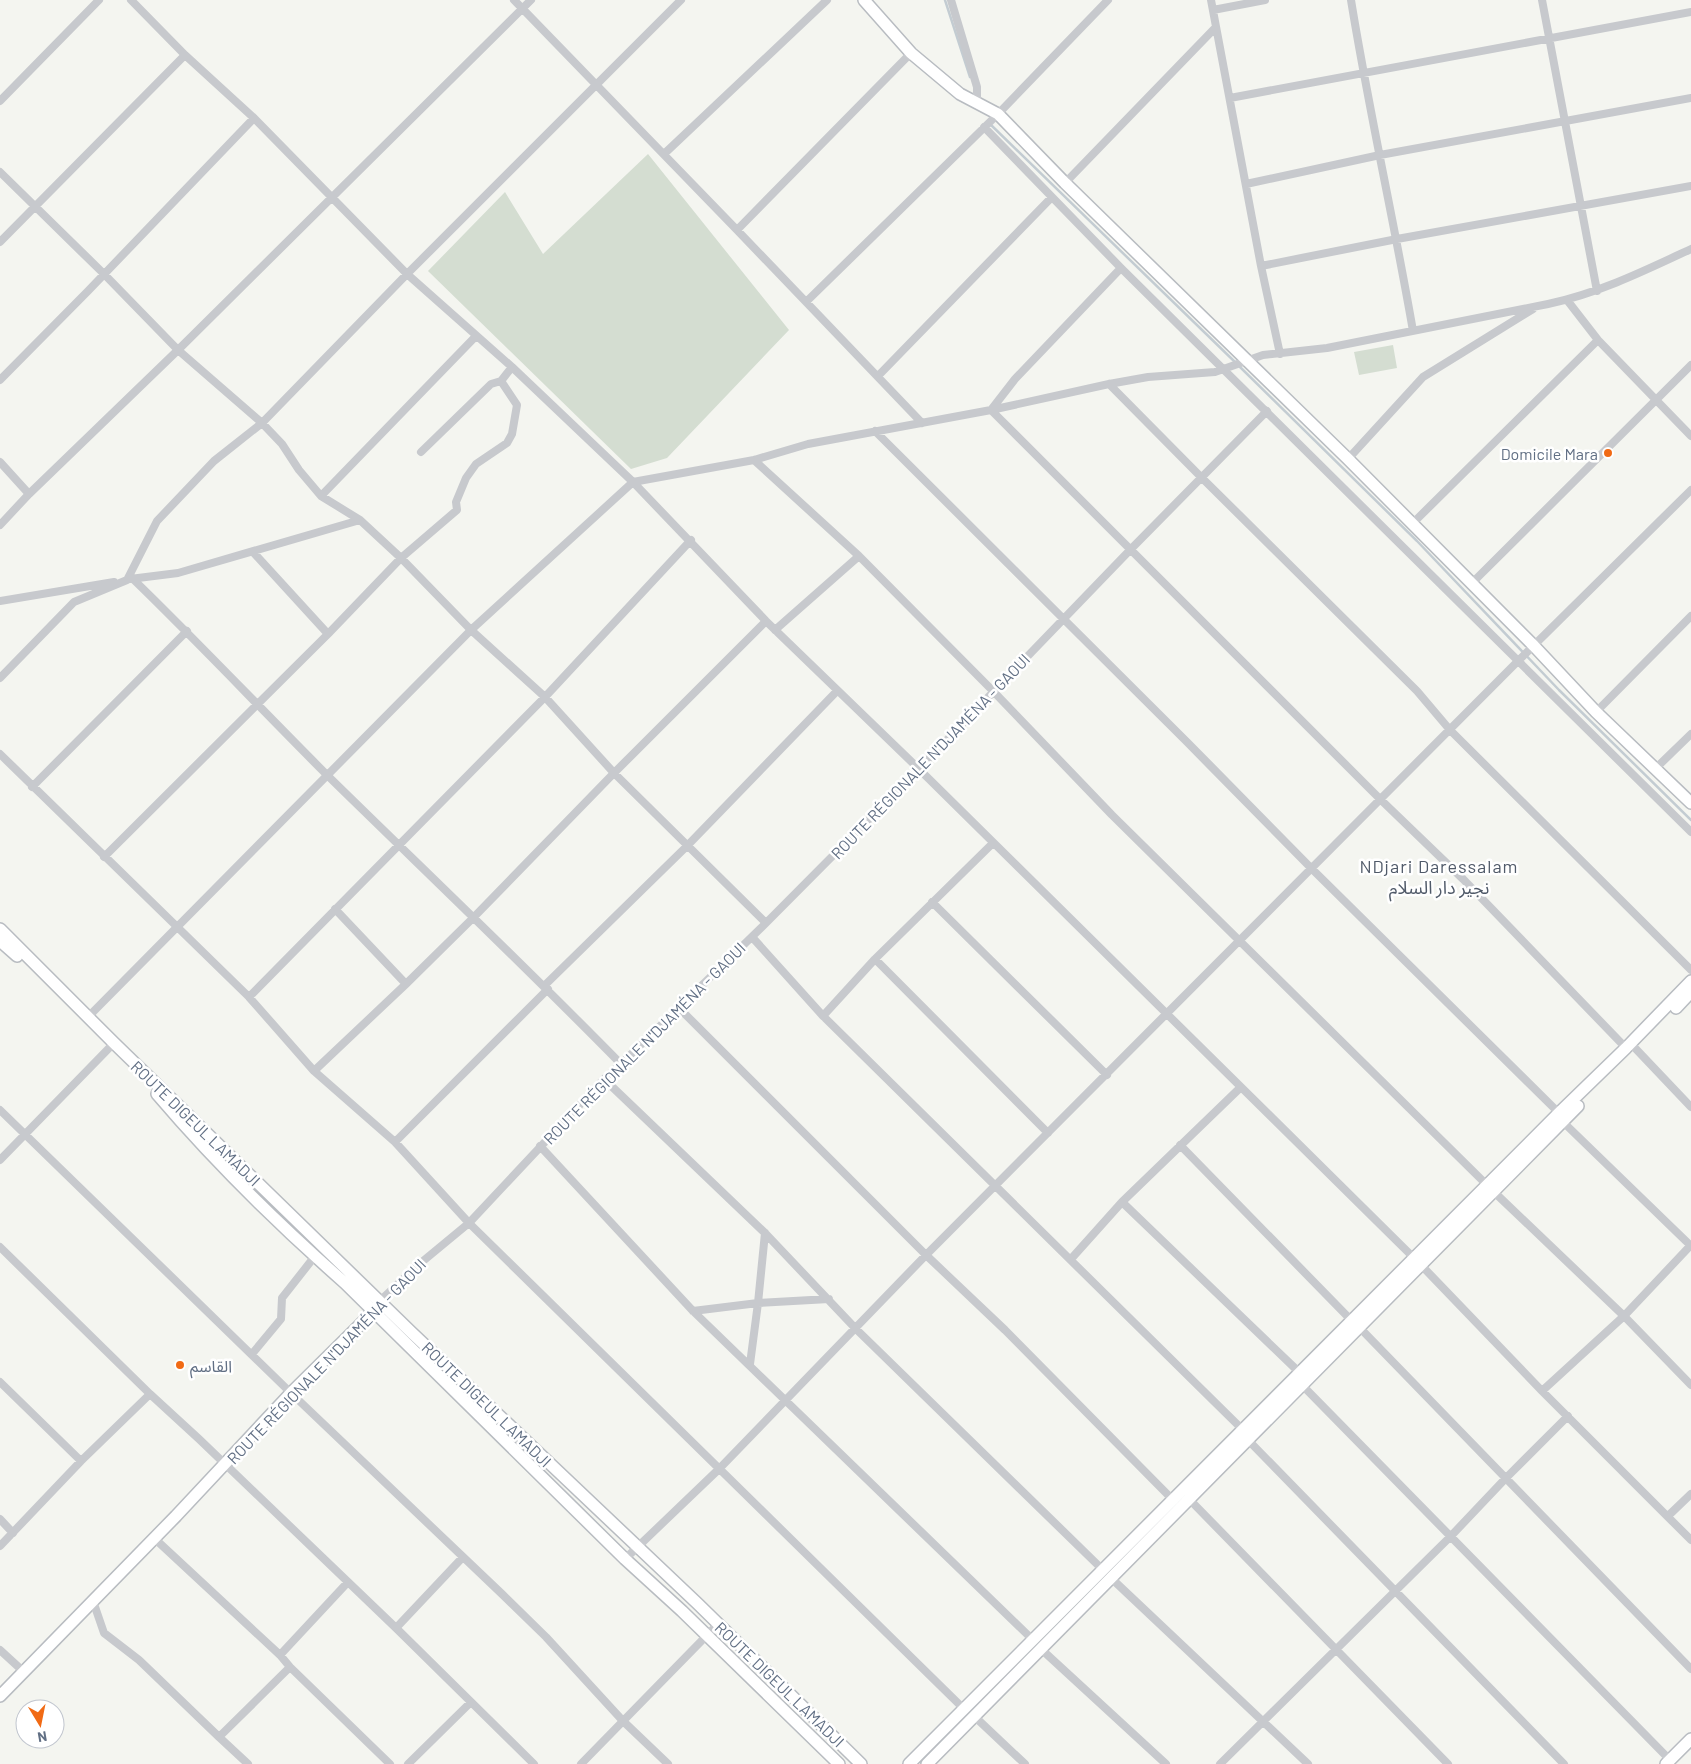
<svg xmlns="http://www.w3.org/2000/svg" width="1691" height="1764" viewBox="0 0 1691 1764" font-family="Barlow,'Noto Sans Arabic',sans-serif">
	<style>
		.green { fill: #d4ddd1 }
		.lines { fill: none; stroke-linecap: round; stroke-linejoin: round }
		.stream { stroke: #c3ccd2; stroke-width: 2.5 }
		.secondary-casing { stroke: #b8bcc1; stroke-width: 14 }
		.street { stroke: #c7c9cd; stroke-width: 8 }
		.secondary { stroke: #fff; stroke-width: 11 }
		.poi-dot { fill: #f16a14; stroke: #fff; stroke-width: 2 }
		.labels { text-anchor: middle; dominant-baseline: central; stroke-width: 5; stroke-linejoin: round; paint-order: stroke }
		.poi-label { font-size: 16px; fill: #616f84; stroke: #fff; text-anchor: end }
		.street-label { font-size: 16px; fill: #616f84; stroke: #fff }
		.neighbourhood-label { font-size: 18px; letter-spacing: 1px; fill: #505a69; stroke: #fff }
	</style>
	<rect width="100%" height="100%" fill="#f4f5f0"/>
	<path class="green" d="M 648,154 L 789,330 L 667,458 L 631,469 L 428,271 L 505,192 L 543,254 Z
		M 1393,345 L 1397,368 L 1359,375 L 1354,352 Z"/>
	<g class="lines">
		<path class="stream" d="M 945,0 L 970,77
			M 990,124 L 1235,362
			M 1239,366 L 1417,541 L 1559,690 L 1691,820"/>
		<defs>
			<path id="secondary" d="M 864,0 L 911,53 L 960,94 L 998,114 L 1065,183 L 1348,459 L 1534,646 L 1596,712 L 1691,803
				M 0,929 L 114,1043 L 411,1332 L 698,1604 L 861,1764
				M 0,941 L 17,956
				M 1676,1008 L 1691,992
				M 157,1094 C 214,1161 278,1224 345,1283 L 625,1559 L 682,1611 L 839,1764
				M 0,1696 L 176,1516 L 291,1393 L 374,1311 L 377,1306
				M 909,1764 L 1559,1113 L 1626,1048 L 1691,981
				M 927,1764 L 1578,1106
				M 1666,1764 L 1691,1739"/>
		</defs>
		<use href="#secondary" class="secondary-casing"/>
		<path class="street" d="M 131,0 L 185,55 L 254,118 L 407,274 L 512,367 L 633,482 L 766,621 L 919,769 L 1414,1258
			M 514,0 L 737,230 L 922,423
			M 951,0 L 977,87 L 977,103
			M 1211,0 L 1261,266 L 1280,354
			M 1351,0 C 1369,111 1394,221 1413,331
			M 1542,0 L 1597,291
			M 1213,10 L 1265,0
			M 1230,98 L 1691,12
			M 0,101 L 99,0
			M 984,127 L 1121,268 L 1691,832
			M 664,154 L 827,0
			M 0,172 L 104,274 L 178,350 L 262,423 L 282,444 L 299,470 L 321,496 L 360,520 L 401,558 L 471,630 L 545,697 L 614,773 L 766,923
			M 1065,183 L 1215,28
			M 1246,184 L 1380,155 L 1691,98
			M 737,230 L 911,53
			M 0,242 L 185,55
			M 1261,266 L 1397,239 L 1691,186
			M 1121,268 L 1015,379 L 991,410 L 1380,799 L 1463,879 L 1626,1048
			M 1567,300 L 1598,340 L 1691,436
			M 806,302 L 998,114 L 1108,0
			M 878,376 L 1052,197
			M 0,380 L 88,291 L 254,118
			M 1109,384 L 1201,477 L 1417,691 L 1450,730 L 1691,970
			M 875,431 L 1187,742 L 1311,868 L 1559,1113
			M 421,452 L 491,384 L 501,381 L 512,367
			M 1348,459 L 1423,377 L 1533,309
			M 754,460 L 859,556 L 993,691 L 1112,815 L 1487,1185
			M 0,462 L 29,494
			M 321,496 L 476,336
			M 1413,523 L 1598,340
			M 0,525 L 29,494 L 178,350 L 531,0
			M 253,552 L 328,634
			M 130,579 L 178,573 L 360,520
			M 133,579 C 199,643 262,710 327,775 C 425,871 525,966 621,1064
			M 1472,583 L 1691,365
			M 0,601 L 114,582
			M 775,630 L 859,556
			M 0,678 L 74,602 L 127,580 L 157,521 L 214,461 L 262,423 L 407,274 L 681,0
			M 1596,712 L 1691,616
			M 0,754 L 249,997 L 314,1071 L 395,1142 L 469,1223 L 964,1709
			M 1656,768 L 1691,734
			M 32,787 L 187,631
			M 104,857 L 328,634 L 401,558 L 457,510 L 456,502 L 466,478 L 476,464 L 507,443 L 512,434 L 517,405 L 501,381
			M 932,902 L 1107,1075
			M 335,909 L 406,984
			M 752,937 L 823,1016 L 875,959 L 993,843
			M 875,959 L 1048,1133
			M 544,986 L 687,846 L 837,691
			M 249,997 L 545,697 L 691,540
			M 678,1007 L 926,1255 L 1005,1330 L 1173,1500
			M 823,1016 L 1243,1430
			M 88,1017 L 471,630 L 633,482 L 754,460 L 808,444 L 991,410 L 1109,384 L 1148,377 L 1215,372 L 1263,355 L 1327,348 L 1548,304 C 1599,293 1644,271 1691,249
			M 1635,1048 L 1691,1107
			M 314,1071 L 406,984 L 473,918 L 614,773 L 766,621
			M 604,1079 L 765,1233 L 856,1329 L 1103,1570
			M 0,1110 L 291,1393 L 502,1594 L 546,1637 L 623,1721 L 668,1764
			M 1562,1121 L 1691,1246
			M 395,1142 L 548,989
			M 1180,1145 L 1352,1321
			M 540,1146 L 693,1311 L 1033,1640
			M 0,1160 L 114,1043
			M 1493,1191 L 1624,1316 L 1691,1385
			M 1122,1202 L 1300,1373
			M 0,1247 L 150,1394 L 199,1439 L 396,1628 L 534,1764
			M 1071,1259 L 1122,1202 L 1241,1087
			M 1421,1265 L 1542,1391 L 1691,1540
			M 381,1300 L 417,1266 L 469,1223 L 604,1079 L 621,1064 L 766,923 L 919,769 L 1131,549 L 1267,411
			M 693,1311 L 758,1303 L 829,1299
			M 1359,1327 L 1691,1669
			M 252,1354 L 281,1319 L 282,1298 L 315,1256
			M 750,1364 L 758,1303 L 765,1233
			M 0,1382 L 81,1461
			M 1302,1385 L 1670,1760
			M 1542,1391 L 1624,1316 L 1691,1245
			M 1248,1440 L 1564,1764
			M 1189,1499 L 1448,1764
			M 1668,1516 L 1691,1494
			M 0,1519 L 13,1533
			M 154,1538 L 280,1655 L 290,1667 L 390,1764
			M 0,1546 L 81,1461 L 150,1394
			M 625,1559 L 719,1469 L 926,1255 L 1519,660 L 1691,490
			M 1111,1578 L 1308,1764
			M 93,1601 L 104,1633 L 139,1660 L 219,1737 L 290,1667
			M 396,1628 L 463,1557
			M 1041,1649 L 1166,1764
			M 0,1650 L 24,1672
			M 280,1655 L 348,1582
			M 974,1716 L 1025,1764
			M 219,1737 L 248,1764
			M 408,1764 L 471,1702
			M 581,1764 L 718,1624
			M 1220,1764 L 1451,1536 L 1505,1479 L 1568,1416"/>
		<use href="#secondary" class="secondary"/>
	</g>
	<g class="poi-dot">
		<circle cx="1608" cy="453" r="5"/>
		<circle cx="180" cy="1365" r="5"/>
	</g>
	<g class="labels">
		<g class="poi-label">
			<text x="1598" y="453">Domicile Mara</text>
			<text x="190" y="1365" text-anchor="start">القاسم</text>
		</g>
		<g class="street-label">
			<text transform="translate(930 756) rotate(-46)">ROUTE RÉGIONALE N'DJAMÉNA - GAOUI</text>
			<text transform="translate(644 1043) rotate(-45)">ROUTE RÉGIONALE N'DJAMÉNA - GAOUI</text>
			<text transform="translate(196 1123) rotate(44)">ROUTE DIGEUL LAMADJI</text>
			<text transform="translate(326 1361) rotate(-46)">ROUTE RÉGIONALE N'DJAMÉNA - GAOUI</text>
			<text transform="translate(487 1404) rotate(44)">ROUTE DIGEUL LAMADJI</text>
			<text transform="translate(780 1684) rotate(44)">ROUTE DIGEUL LAMADJI</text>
		</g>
		<g class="neighbourhood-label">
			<text x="1439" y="866">NDjari Daressalam<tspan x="1439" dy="21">نجير دار السلام</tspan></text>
		</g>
	</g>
	<g transform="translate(40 1724) rotate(170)"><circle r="24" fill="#ffffff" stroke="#c0c5ce"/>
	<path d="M0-4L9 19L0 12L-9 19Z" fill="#f16a14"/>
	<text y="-8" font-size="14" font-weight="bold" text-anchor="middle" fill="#616f84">N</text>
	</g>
</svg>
